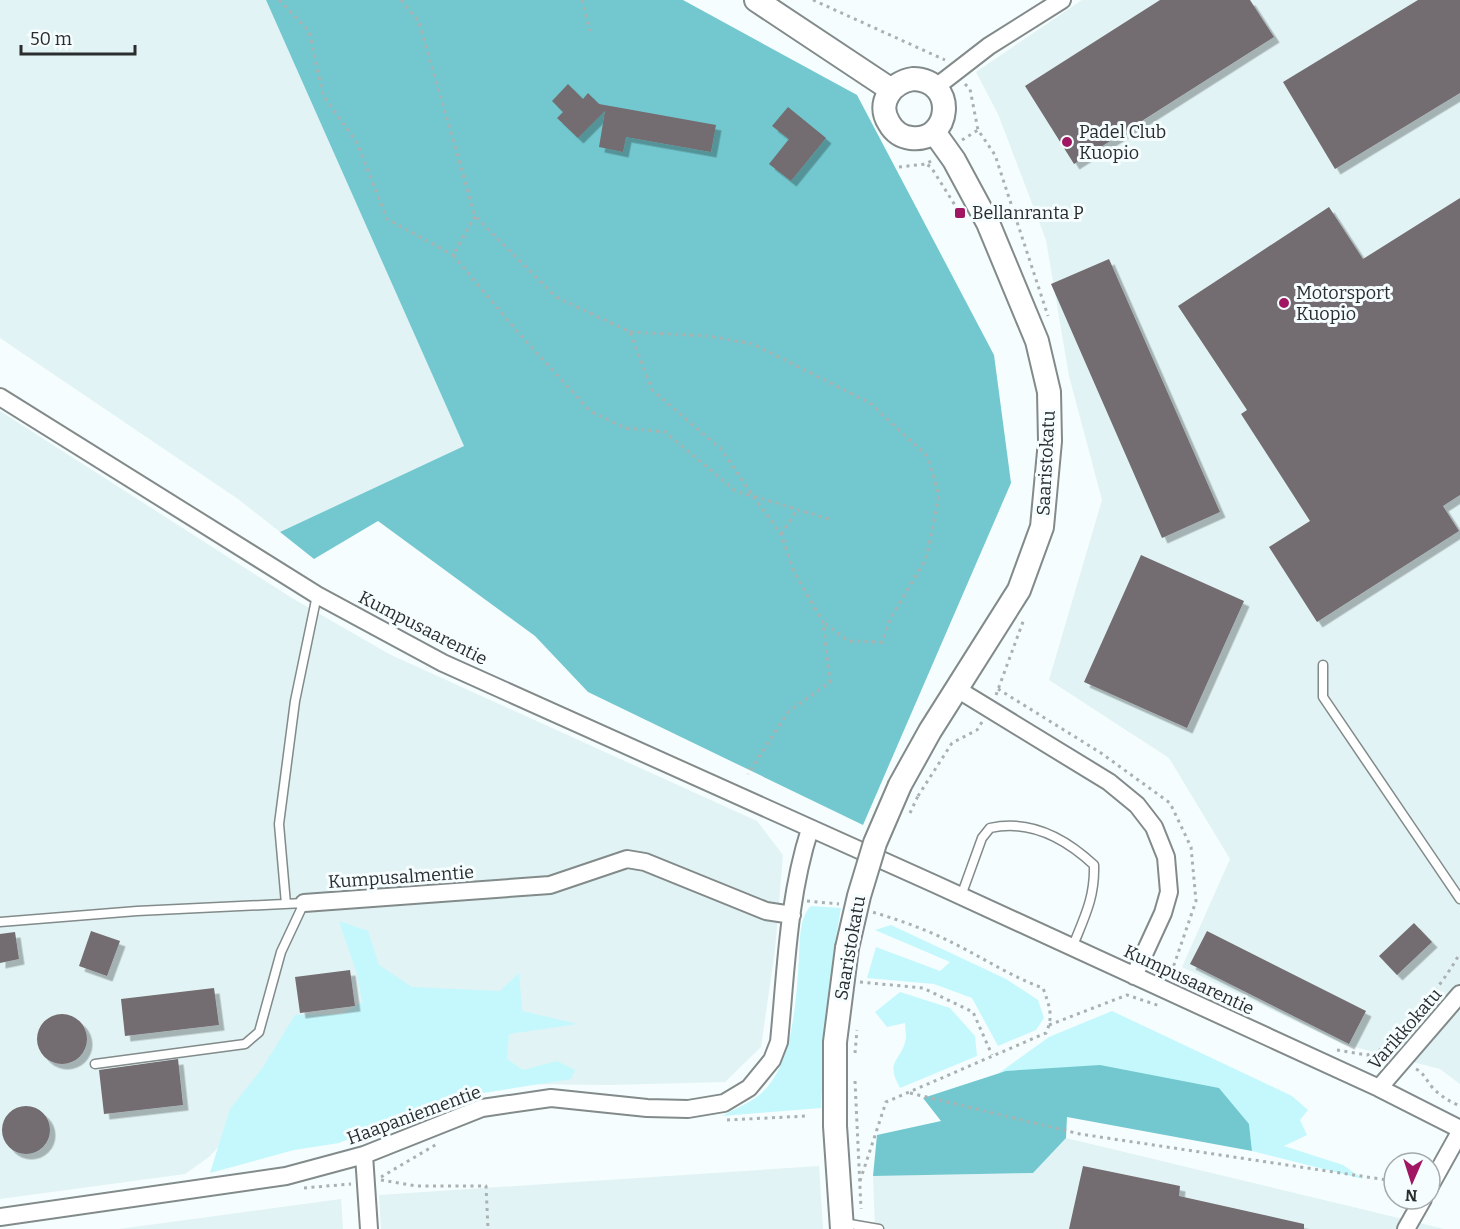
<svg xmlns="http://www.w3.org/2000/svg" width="1460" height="1229" viewBox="0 0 1460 1229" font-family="Bitter,serif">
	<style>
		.built { fill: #e1f3f4 }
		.green { fill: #c5f8fc }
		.forest { fill: #73c8cf }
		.building { fill: #736c6f; filter: url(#shadow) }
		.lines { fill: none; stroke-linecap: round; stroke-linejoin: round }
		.service-casing { stroke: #828a8a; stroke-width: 11 }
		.minor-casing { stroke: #828a8a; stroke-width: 20 }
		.secondary-casing { stroke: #828a8a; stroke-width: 26 }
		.path { stroke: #aab1b1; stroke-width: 3; stroke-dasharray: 3 4.5; stroke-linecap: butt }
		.service { stroke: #fff; stroke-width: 8 }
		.minor { stroke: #fff; stroke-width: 16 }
		.secondary { stroke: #fff; stroke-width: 22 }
		.secondary-bridge-casing { stroke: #828a8a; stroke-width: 26; stroke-linecap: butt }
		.path-bridge { stroke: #aab1b1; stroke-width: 3; stroke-dasharray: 3 4.5; stroke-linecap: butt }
		.secondary-bridge { stroke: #fff; stroke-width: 22 }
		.poi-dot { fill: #a01662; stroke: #f5fdfe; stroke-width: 2 }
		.labels { text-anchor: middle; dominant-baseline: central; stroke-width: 6; stroke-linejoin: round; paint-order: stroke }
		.poi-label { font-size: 18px; fill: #2a2d2d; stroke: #f5fdfe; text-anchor: start }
		.street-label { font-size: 18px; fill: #2a2d2d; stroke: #f5fdfe }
	</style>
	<defs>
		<filter id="shadow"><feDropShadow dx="5.5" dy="5.5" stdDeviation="0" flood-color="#0004"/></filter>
	</defs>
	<rect width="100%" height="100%" fill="#f5fdfe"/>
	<path class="built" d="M 0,0 L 266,0 L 464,446 L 280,532 L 238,499 L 0,338 Z
		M 1082,0 L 1460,0 L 1460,1084 L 1440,1069 L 1343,1044 L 1182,967 L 1230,859 L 1169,758 L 1049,680 L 1102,500 L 1069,376 L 1046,240 L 998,114 L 976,72 Z
		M 0,411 L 292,598 L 389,654 L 757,821 L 783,855 L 775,950 L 761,1047 L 725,1082 L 610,1085 L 500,1084 L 355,1133 L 239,1125 L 209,1157 L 185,1174 L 0,1199 Z
		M 1066,1138 L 1444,1229 L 875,1229 L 873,1176 L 1032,1173 Z
		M 819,1166 L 823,1229 L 381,1229 L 379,1195 Z
		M 341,1199 L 343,1229 L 119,1229 Z"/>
	<path class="green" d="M 811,906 L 841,908 L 835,943 L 826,1014 L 821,1108 L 722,1116 C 734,1109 748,1104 758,1096 C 794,1068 796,999 799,958 C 800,942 799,917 811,906 Z
		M 339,921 L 368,931 L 379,965 L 412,987 L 500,991 L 519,973 L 522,1011 L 578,1024 L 509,1034 L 507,1059 L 523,1070 L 557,1061 L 575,1070 L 571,1079 L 446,1099 L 339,1143 L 294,1150 L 210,1173 L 230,1109 L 263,1067 L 295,1015 L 342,1014 L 362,1002 L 357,974 Z
		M 891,925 L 1006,979 L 1038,1000 L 1044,1018 L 1036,1030 L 998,1046 L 972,998 L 934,984 L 867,978 L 876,947 L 940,971 L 950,962 L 875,930 Z
		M 900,992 L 950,1008 L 975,1036 L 977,1056 L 900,1088 C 884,1059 902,1062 906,1038 C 906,1033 905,1027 905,1023 L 887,1027 L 875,1012 Z
		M 1112,1011 L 1292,1096 L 1308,1110 L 1300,1120 L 1307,1135 L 1284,1146 L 1343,1165 L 1363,1179 L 1252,1151 L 1249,1124 L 999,1073 L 1049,1037 Z"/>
	<path class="forest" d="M 266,0 L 683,0 L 857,95 L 994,355 L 1011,483 L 863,825 L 588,692 L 535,636 L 378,521 L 314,559 L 280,532 L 464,446 Z
		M 1100,1065 L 1219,1088 L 1249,1124 L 1252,1151 L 1067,1117 L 1066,1138 L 1033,1173 L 873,1176 L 877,1135 L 941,1121 L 923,1098 L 1006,1071 Z"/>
	<path class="building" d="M 1160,0 L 1250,0 L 1274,37 L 1074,164 L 1025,86 Z
		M 1418,0 L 1460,0 L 1460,93 L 1335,169 L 1283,82 Z
		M 568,84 L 583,99 L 588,93 L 599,104 L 716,125 L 711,152 L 626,137 L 623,152 L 599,147 L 605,111 L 578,138 L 557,118 L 563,112 L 552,101 Z
		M 788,107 L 826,138 L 791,181 L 769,164 L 789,139 L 772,126 Z
		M 1460,198 L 1460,495 L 1443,506 L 1459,531 L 1317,622 L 1269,547 L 1310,521 L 1241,414 L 1247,410 L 1178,306 L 1329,207 L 1363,259 Z
		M 1109,259 L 1220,512 L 1162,538 L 1051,284 Z
		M 1141,555 L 1244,601 L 1187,728 L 1084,682 Z
		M 1414,923 L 1432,942 L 1397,975 L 1379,956 Z
		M 91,931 L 120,941 L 107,976 L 79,966 Z
		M 1207,931 L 1366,1011 L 1349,1044 L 1190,964 Z
		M 15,932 L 19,959 L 0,963 L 0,934 Z
		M 350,970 L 355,1006 L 300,1013 L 295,977 Z
		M 214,988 L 219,1025 L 125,1036 L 121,999 Z
		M37 1039a25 25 0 1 1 50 0a25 25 0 1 1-50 0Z
		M 178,1059 L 183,1105 L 104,1114 L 99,1070 Z
		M2 1130a24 24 0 1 1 48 0a24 24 0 1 1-48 0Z
		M 1083,1166 L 1180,1186 L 1179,1196 L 1304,1224 L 1304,1229 L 1069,1229 Z"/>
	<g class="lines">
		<defs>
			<path id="service" d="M 1323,665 L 1323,697 L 1460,899
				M 961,896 L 982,838 L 990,828 C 1030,819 1065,838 1094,865 C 1095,898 1084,918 1072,948
				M 286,904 L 279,824 L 295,701 L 317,595
				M 0,922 L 137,911 L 304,903 L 281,952 L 259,1032 L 245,1044 L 95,1064
				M 844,1223 L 879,1229"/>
			<path id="minor" d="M 936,87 L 989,46 L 1062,0
				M 0,397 L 317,595 L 443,663 L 937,885 L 1379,1088 L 1460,1129
				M 957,689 L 1109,782 L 1137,805 L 1154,827 L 1166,857 L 1169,892 L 1163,913 L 1134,976
				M 304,903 L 550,885 L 627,859 L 645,862 L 766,911 L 792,915
				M 1379,1088 L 1460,994
				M 364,1155 L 369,1229
				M 1430,1186 L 1460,1132
				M 0,1217 L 286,1176 L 364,1155 L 482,1108 L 551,1098 L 647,1108 L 688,1109 L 724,1103 L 749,1088 L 772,1060 L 779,1042 C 786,971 788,897 810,829
				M 1406,1229 L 1423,1199"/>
			<path id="secondary" d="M 756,0 L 890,89
				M 913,79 C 958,80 951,143 911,138 C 902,137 894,132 889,123 C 876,103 892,82 913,79 Z
				M 900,785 L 930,731 L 1019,590 L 1042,527 L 1050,441 L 1049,392 L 1037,341 L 988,223 L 954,160 L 934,132
				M 842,1229 L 835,1126 L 835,1042 L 847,948"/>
		</defs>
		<use href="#service" class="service-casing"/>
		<use href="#minor" class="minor-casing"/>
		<use href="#secondary" class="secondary-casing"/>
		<path class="path" d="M 279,0 L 309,31 L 323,95 L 357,143 L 387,219 L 453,255
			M 401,0 L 419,22 L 475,216 L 556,297 L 630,332 L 652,390 L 721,449 L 753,496 L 832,520
			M 582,0 L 590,31
			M 813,0 L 945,60
			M 965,84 L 970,89 L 978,130 L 995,155 L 1048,316
			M 962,140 L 978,130
			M 931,161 L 926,164 L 931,167 L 958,210
			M 899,167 L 926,164
			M 475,216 L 453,255 L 515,329 L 590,411 L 625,428 L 665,432 L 737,492 L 753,496 L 781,534 L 794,572 L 823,622 L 830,682 L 788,712 L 748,774
			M 630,332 L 708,336 L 753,344 L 870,403 L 927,456 L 939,495 L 926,559 L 891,617 L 882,642 L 848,641 L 823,622
			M 781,534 L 798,509
			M 998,689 L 1101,753 L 1170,803 L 1191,847 L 1196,901 L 1174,965 L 1179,975
			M 996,695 L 1024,619
			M 918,796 L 952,743 L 977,730 L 982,722
			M 807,901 L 839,904
			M 1177,979 L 1179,975 L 1228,1000
			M 860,982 L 923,988 L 973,1012 L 992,1055
			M 1049,1025 L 1127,995 L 1160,1006
			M 1337,1050 L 1367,1055 L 1379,1051 L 1388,1055
			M 1379,1051 C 1410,1020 1439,991 1460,953
			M 855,1053 L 857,1030
			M 1416,1069 C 1424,1073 1426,1080 1432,1087 C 1440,1096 1449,1101 1460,1106
			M 855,1081 L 861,1209
			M 910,1093 L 1080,1134 L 1394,1181
			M 727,1120 L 807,1116
			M 381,1177 L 437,1144
			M 381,1180 L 416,1186 L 486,1186 L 488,1229
			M 860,1181 L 886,1102 L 1046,1033 C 1054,1016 1049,1005 1043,988 C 1012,977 985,959 955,944 C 930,931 900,920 872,912
			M 304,1188 L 351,1184"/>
		<use href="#service" class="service"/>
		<use href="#minor" class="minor"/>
		<use href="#secondary" class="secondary"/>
		<defs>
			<path id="secondary-bridge" d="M 847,948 L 859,896 L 875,843 L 900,785"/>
		</defs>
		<use href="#secondary-bridge" class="secondary-bridge-casing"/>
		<path class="path-bridge" d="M 910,813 L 918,796"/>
		<use href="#secondary-bridge" class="secondary-bridge"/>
	</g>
	<g class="poi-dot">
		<circle cx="1067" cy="142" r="6"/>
		<rect x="954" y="207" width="12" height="12" rx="3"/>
		<circle cx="1284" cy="303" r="6"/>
	</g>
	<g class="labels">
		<g class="poi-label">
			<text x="1079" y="132">Padel Club<tspan x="1079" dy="21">Kuopio</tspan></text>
			<text x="972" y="213">Bellanranta P</text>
			<text x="1296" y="293">Motorsport<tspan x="1296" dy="21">Kuopio</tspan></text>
		</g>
		<g class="street-label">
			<text transform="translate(1046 463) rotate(-87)">Saaristokatu</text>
			<text transform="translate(423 628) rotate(27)">Kumpusaarentie</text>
			<text transform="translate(401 877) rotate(-4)">Kumpusalmentie</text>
			<text transform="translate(850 948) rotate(-80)">Saaristokatu</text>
			<text transform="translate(1189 980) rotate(25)">Kumpusaarentie</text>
			<text transform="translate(1405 1029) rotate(-49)">Varikkokatu</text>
			<text transform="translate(414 1115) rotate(-20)">Haapaniementie</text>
		</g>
	</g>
	<g transform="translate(1412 1181) rotate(183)"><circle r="28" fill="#f5fdfe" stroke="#a4aaaa" stroke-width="1.5"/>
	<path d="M0-4.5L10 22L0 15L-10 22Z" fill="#a01662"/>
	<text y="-9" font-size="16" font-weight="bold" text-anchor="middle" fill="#2a2d2d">N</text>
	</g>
	<path d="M21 45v9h114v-9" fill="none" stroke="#2a2d2d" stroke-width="3"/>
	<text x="30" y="45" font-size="18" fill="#2a2d2d" stroke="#f5fdfe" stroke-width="4.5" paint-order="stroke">50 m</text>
</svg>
